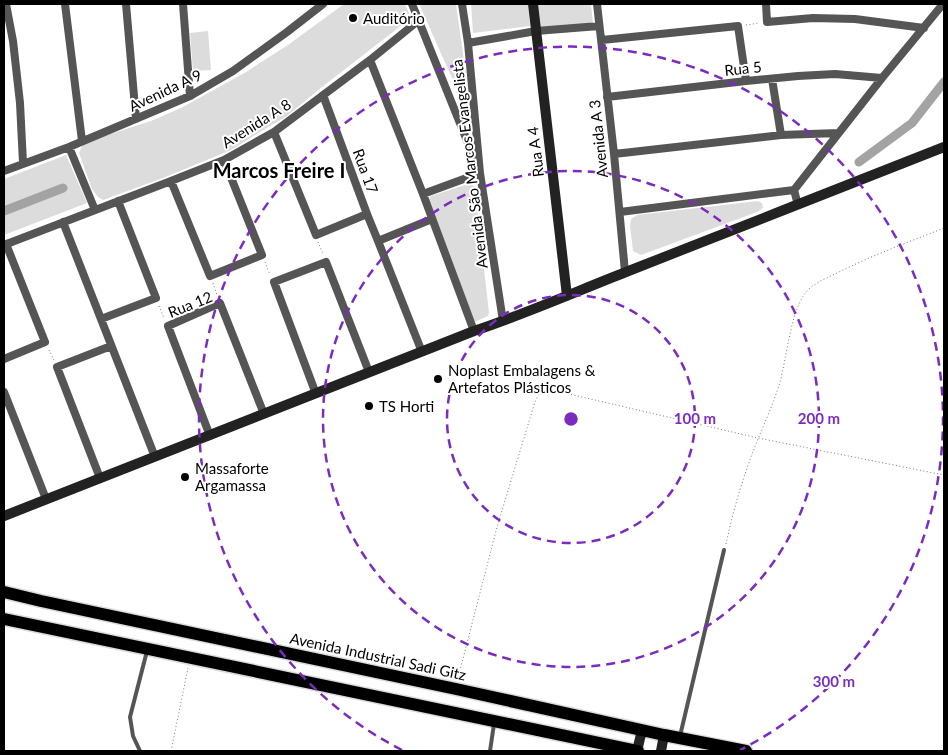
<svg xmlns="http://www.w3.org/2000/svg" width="948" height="755" viewBox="0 0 948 755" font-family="Lato,sans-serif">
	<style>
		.green { fill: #dcdcdc }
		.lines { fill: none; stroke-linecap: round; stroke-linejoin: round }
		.canal { stroke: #a3a3a3; stroke-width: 9 }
		.primary-casing { stroke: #dbdbdb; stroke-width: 15 }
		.path { stroke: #777; stroke-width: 1; stroke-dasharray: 1 2.5; stroke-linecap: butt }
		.lane { stroke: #555; stroke-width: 4 }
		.street { stroke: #555; stroke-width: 8 }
		.secondary { stroke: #222; stroke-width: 10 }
		.primary { stroke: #000; stroke-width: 12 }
		.ring { fill: none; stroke: #7b2cbf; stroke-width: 2.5; stroke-dasharray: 9 6 }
		.poi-dot { fill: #000; stroke: #fff; stroke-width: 2 }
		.labels { text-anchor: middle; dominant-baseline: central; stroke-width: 4; stroke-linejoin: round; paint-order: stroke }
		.poi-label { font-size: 15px; fill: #000; stroke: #fff; text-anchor: start }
		.street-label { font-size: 15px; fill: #000; stroke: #fff }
		.district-label { font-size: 20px; font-weight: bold; fill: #000; stroke: #fff }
		.centre { fill: #7b2cbf; stroke: #fff; stroke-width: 2.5 }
		.ring-label { font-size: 15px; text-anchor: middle; font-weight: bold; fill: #7b2cbf; stroke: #fff; stroke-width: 4; stroke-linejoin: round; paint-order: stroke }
	</style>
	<rect width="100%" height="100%" fill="#fff"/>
	<path class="green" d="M 344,4 L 405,4 L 411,18 L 322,87 L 287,116 L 260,132 L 231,150 L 163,178 L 103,200 L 98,197 L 92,189 L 79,153 L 82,146 L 98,138 L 151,121 L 183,107 L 246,72 L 288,45 Z
		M 419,4 L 456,4 L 473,125 Z
		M 471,4 L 528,4 L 530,26 L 473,33 Z
		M 538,4 L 591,4 L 593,24 L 539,27 Z
		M 208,31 L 211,70 L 193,71 L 190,33 Z
		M 66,155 L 87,203 L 4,235 L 4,179 Z
		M 468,184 L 472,184 L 475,190 L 489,313 L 488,316 L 474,322 L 447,248 L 430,205 L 429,199 L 431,196 Z
		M 758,201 L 762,203 L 763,208 L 757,212 L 641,255 L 633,251 L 630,226 L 631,219 L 637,215 Z"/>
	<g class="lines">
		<path class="canal" d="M 859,162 L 912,123 L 944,82
			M 4,211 L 63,188"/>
		<defs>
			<path id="primary" d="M 4,592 L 41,601 L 456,689 L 664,735 L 746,751
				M 4,619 L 638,751"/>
		</defs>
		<use href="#primary" class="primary-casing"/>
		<path class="path" d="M 746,25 L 759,23
			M 318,242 L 323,254
			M 265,262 L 270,275
			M 213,283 L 217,295
			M 159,306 L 164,318
			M 49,350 L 54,360
			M 726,544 C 732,516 740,487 750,460 C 759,434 772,409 780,382 C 787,357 791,305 809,289 C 818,281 829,277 839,272 C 873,255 909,242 944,228
			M 458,678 L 497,527 L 534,405 C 539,391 541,389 556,391 L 758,438 L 944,475
			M 171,751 L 188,668"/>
		<path class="lane" d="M 680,736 L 724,550
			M 140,751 L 133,736 L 130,717 L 147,651
			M 490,751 L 494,724"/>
		<path class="street" d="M 6,4 L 13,41 L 20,103 L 23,163
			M 65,4 L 82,141
			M 126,4 L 136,119
			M 183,4 L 190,96
			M 412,4 L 480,173 L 423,194
			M 462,4 L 468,43 L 480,173 L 503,321
			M 597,4 L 614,154 L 625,272
			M 766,4 L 767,22 L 813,18 L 855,19 L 924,28
			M 602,40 L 738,26 L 746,81
			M 468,43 L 536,31 L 599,26
			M 370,60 L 423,194 L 474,331
			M 772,79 L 781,135
			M 607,97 L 746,81 L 798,76 L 835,74 L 882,78
			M 274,132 L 316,235 L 367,214 L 323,95
			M 69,147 L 95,210
			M 614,154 L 781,135 L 838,133
			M 4,171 L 69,147 L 190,96 L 233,71 L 287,32 L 323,4
			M 171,181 L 210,276 L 262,255 L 224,160
			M 798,205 L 794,190 L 882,78 L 943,4
			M 620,212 L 794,190
			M 367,214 L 378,241
			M 63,222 L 155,457
			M 4,245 L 171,181 L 224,160 L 274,132 L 370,60 L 418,21
			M 101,319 L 156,298 L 118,201
			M 422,352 L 378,241 L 432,219
			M 4,359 L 45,342 L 6,244
			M 4,392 L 46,499
			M 316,394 L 274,282 L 326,262 L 369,372
			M 210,436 L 168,326 L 220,303 L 264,414
			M 100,478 L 57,367 L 111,346"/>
		<path class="secondary" d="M 533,4 L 567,296
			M 4,516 L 474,331 C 525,314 575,292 626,272 C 732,230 838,189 944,147
			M 637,751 L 642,730
			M 661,751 L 664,735"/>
		<use href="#primary" class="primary"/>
	</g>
	<g class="ring">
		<circle cx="571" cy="419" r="124"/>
		<circle cx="571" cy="419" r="248"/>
		<path d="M402 750A372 372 0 1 1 740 750"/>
	</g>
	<g class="poi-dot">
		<circle cx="353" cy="18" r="5"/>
		<circle cx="438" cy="379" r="5"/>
		<circle cx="369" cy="406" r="5"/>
		<circle cx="185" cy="477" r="5"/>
	</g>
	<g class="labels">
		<g class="poi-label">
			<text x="363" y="18">Auditório</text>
			<text x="448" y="370">Noplast Embalagens &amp;<tspan x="448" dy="17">Artefatos Plásticos</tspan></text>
			<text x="379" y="406">TS Horti</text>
			<text x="195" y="468">Massaforte<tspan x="195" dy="17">Argamassa</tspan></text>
		</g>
		<g class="street-label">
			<text transform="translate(743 68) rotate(-6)">Rua 5</text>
			<text transform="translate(165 90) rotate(-25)">Avenida A 9</text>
			<text transform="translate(256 123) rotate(-32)">Avenida A 8</text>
			<text transform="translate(598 139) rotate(-96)">Avenida A 3</text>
			<text transform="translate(535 152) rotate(-97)">Rua A 4</text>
			<text transform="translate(469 164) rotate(-97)">Avenida São Marcos Evangelista</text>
			<text transform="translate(366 171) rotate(70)">Rua 17</text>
			<text transform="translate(190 304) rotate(-22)">Rua 12</text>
			<text transform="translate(378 656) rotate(12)">Avenida Industrial Sadi Gitz</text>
		</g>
		<g class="district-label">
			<text x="279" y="170">Marcos Freire I</text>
		</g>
	</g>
	<circle cx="571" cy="419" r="8" class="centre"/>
	<g class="ring-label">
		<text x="695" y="424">100 m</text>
		<text x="819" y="424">200 m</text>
		<text x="834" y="687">300 m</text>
	</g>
	<rect width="948" height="755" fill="none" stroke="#000000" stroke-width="10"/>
</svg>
